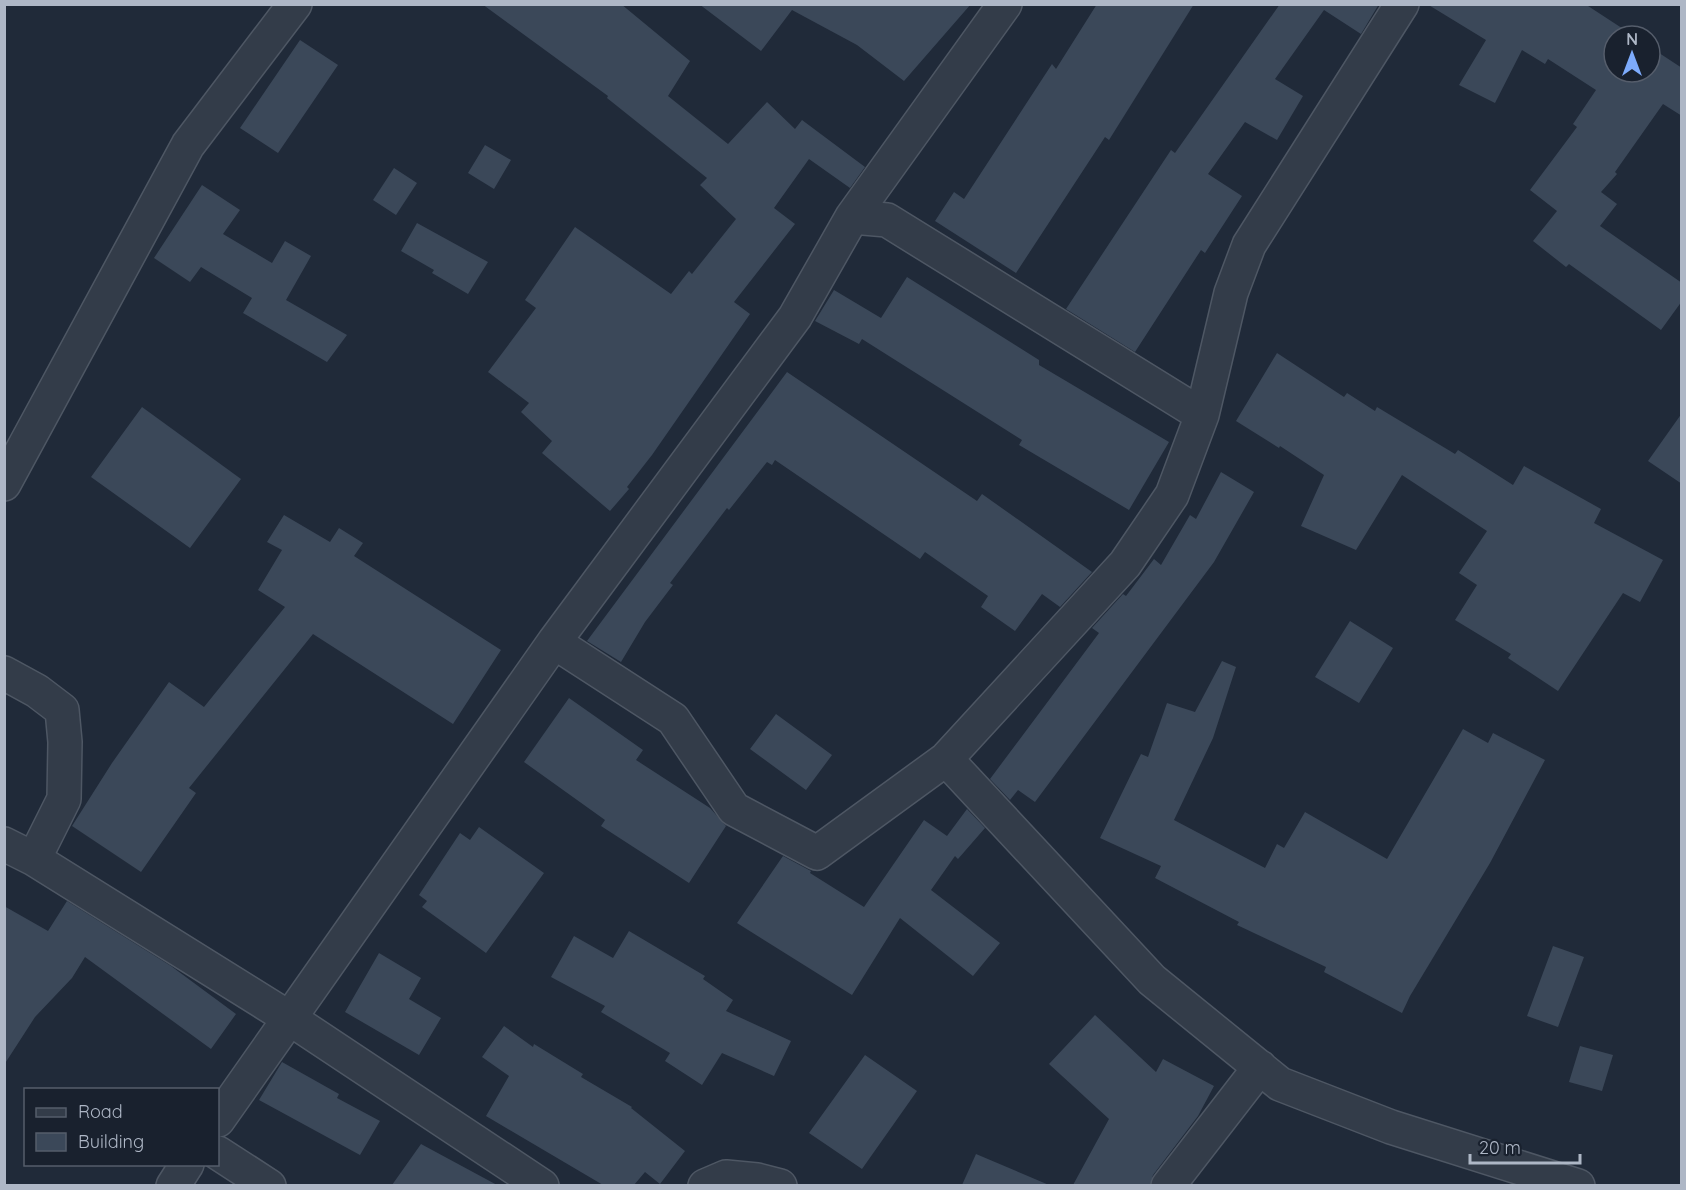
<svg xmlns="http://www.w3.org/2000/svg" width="1686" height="1190" viewBox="0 0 1686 1190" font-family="Quicksand,sans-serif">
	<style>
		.building { fill: #3b4859 }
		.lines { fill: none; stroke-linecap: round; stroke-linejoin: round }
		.minor-casing { stroke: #4e5764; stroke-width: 36 }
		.minor { stroke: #333c49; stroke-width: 33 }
	</style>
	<rect width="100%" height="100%" fill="#202a39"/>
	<path class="building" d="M 482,4 L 621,4 L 690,61 L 668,96 L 728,144 L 767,102 L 795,129 L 802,120 L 865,167 L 850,188 L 809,159 L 774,208 L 795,224 L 734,302 L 750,314 L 652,455 L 627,487 L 629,489 L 610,511 L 542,453 L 552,441 L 521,412 L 529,403 L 488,372 L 536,308 L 525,300 L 575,227 L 671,294 L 689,271 L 692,274 L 736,219 L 700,185 L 707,178 L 607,98 L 608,96 Z
		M 699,4 L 971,4 L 904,81 L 857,45 L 792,10 L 761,51 Z
		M 1097,4 L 1194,4 L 1109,140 L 1105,137 L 1016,273 L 935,221 L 954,192 L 964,199 L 1052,64 L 1056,69 Z
		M 1280,4 L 1379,4 L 1361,34 L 1324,10 L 1275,79 L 1303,96 L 1277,140 L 1245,122 L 1208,174 L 1242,196 L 1205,253 L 1201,250 L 1135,352 L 1066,309 L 1171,150 L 1175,153 Z
		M 1427,4 L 1585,4 L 1634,36 L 1614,36 L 1614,72 L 1650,72 L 1650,47 L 1682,68 L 1682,116 L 1663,104 L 1615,172 L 1617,174 L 1601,192 L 1617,204 L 1600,226 L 1682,283 L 1682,301 L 1661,330 L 1569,264 L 1566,267 L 1533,241 L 1557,211 L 1530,190 L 1577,127 L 1573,124 L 1596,90 L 1548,59 L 1545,64 L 1522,50 L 1495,103 L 1459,85 L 1486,40 Z
		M 300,40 L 338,65 L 278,153 L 240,128 Z
		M 485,145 L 511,160 L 494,189 L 468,173 Z
		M 394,168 L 417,183 L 396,215 L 373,200 Z
		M 202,185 L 240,210 L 223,234 L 272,263 L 285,241 L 311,256 L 286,300 L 347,335 L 327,362 L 243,313 L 252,298 L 201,267 L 190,282 L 154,258 Z
		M 417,223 L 488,262 L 468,294 L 432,273 L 434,270 L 401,251 Z
		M 907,277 L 1039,360 L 1039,365 L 1169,442 L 1129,510 L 1019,445 L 1022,440 L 862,339 L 859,344 L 815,321 L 834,290 L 881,318 Z
		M 1277,353 L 1344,397 L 1347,393 L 1375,411 L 1377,407 L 1455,454 L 1458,450 L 1513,485 L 1524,466 L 1601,509 L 1594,523 L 1663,560 L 1640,602 L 1623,593 L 1558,691 L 1508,658 L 1511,654 L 1455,620 L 1477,585 L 1459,573 L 1487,531 L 1402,475 L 1356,550 L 1301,526 L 1324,475 L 1280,446 L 1279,448 L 1236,421 Z
		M 787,372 L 977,501 L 982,494 L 1092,572 L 1060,607 L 1042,594 L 1015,631 L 981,607 L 988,596 L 925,552 L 920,559 L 775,460 L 772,465 L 767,462 L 729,510 L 727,508 L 670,583 L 673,585 L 645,622 L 621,662 L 587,641 Z
		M 142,407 L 241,479 L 190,548 L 91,477 Z
		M 1682,413 L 1682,484 L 1648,461 Z
		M 1221,472 L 1254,492 L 1214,562 L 1035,802 L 1018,790 L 1010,800 L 990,779 L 1099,633 L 1092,628 L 1123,594 L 1126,596 L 1154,559 L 1161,565 L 1190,515 L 1196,519 Z
		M 284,515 L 330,542 L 339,528 L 363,543 L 354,556 L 501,650 L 453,724 L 313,634 L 189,788 L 196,793 L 141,872 L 72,826 L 112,763 L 169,682 L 204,707 L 285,607 L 258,590 L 282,550 L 267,542 Z
		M 1350,621 L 1393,648 L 1359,703 L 1315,677 Z
		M 1222,661 L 1236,667 L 1213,738 L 1174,820 L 1265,868 L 1277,844 L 1284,848 L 1305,812 L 1387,859 L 1463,729 L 1488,743 L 1493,733 L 1545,760 L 1490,863 L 1410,996 L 1402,1013 L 1324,972 L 1326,967 L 1237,925 L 1239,922 L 1155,878 L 1161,866 L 1100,838 L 1141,754 L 1148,757 L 1167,703 L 1195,712 Z
		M 569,698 L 643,750 L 636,760 L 710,808 L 726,826 L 689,883 L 601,826 L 605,820 L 524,762 Z
		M 776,714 L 832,755 L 806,790 L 750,749 Z
		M 967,809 L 985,828 L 958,859 L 955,856 L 931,890 L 1000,943 L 973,976 L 900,918 L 852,995 L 737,923 L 783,856 L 809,870 L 811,871 L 810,873 L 864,907 L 924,820 L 947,836 Z
		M 479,827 L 544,873 L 486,953 L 422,907 L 427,901 L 419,895 L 460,833 L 470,840 Z
		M 67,901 L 171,966 L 236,1014 L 211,1049 L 85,957 L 72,978 L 35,1017 L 4,1065 L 4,906 L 48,931 Z
		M 629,931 L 705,976 L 703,979 L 733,1000 L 726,1011 L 791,1041 L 774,1076 L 722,1053 L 702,1085 L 665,1061 L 670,1053 L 601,1012 L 605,1006 L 551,977 L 574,936 L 613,958 Z
		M 1553,946 L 1584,957 L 1558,1027 L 1527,1016 Z
		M 379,953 L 421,978 L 409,999 L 441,1018 L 419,1055 L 345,1012 Z
		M 1095,1015 L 1156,1072 L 1163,1059 L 1214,1086 L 1198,1116 L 1153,1175 L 1150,1185 L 1073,1185 L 1109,1119 L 1049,1064 Z
		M 504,1026 L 533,1047 L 534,1044 L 583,1074 L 581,1077 L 632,1107 L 631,1108 L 685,1151 L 660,1184 L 645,1172 L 634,1185 L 603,1185 L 486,1116 L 509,1076 L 482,1057 Z
		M 1580,1046 L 1613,1055 L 1602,1091 L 1569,1082 Z
		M 865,1055 L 917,1091 L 862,1169 L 809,1133 Z
		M 282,1062 L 339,1094 L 337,1098 L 380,1121 L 360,1155 L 259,1100 Z
		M 421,1144 L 497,1185 L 392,1185 Z
		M 976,1154 L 1049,1185 L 962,1185 Z"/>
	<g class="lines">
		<defs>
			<path id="minor" d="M 852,217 L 887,220 L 1202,415
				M 4,484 L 188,145 L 295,4
				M 554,642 L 673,719 L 734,809 L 817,853 L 946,759 L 1152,980 L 1280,1084 L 1391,1127 L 1578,1186
				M 4,673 L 37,691 L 62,710 L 65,742 L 64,799 L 34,859
				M 946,759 L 1125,564 L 1172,495 L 1202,415 L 1231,293 L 1249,245 L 1402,4
				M 4,844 L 34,859 L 289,1018 L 542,1186
				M 218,1120 L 554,642 L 795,317 L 852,217 L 1005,4
				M 218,1153 L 269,1186
				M 173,1186 L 187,1164
				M 705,1186 L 726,1177 L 757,1180 L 780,1186
				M 1168,1186 L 1260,1067"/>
		</defs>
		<use href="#minor" class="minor-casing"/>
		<use href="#minor" class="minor"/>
	</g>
	<rect width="1686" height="1190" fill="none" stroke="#aeb7c6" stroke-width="12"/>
	<rect x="24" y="1088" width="195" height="78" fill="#19212e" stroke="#555d6b" stroke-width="1.5"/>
	<rect x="36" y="1108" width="30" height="9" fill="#333c49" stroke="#555d6b" stroke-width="1.5"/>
	<text x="78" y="1118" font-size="18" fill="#aeb7c6">Road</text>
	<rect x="36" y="1133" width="30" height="18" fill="#3b4859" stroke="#555d6b" stroke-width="1.5"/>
	<text x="78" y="1148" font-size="18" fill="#aeb7c6">Building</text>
	<g transform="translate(1632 54)"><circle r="28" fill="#19212e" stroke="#555d6b" stroke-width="1.5"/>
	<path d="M0-4.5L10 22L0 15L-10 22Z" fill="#7dabfc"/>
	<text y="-9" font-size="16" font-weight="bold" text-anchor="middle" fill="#aeb7c6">N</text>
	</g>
	<path d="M1470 1154v9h110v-9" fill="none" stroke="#aeb7c6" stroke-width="3"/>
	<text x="1479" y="1154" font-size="18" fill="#aeb7c6" stroke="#19212e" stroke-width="4.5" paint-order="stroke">20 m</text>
</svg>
